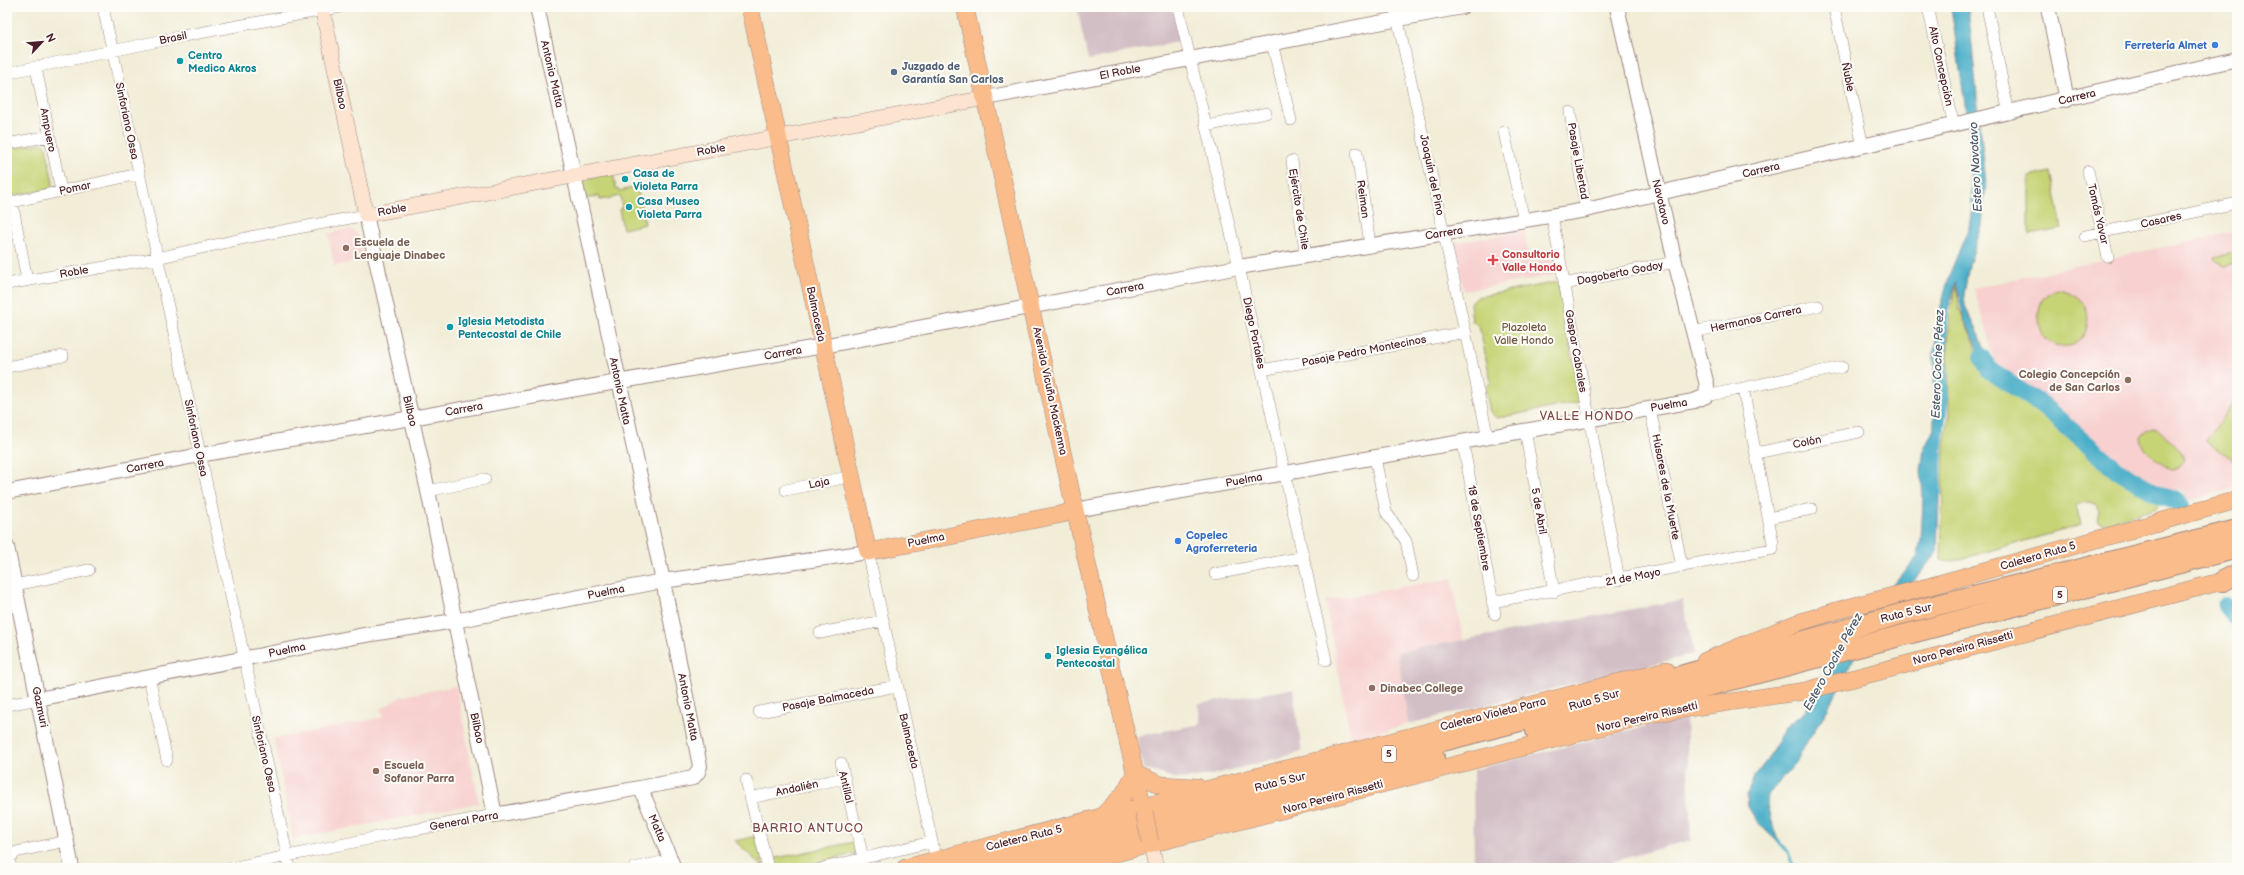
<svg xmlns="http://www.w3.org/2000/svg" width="2244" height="875" viewBox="0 0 2244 875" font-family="'Balsamiq Sans',sans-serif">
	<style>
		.built { fill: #f7d0cf }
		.industrial { fill: #d2bec5 }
		.green { fill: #c6d476; stroke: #887a50 }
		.water { fill: #49aec8; stroke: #4a667a }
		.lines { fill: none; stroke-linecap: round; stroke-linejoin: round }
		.stream { stroke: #49aec8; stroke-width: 3 }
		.river { stroke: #49aec8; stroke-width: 18 }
		.minor-casing { stroke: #9e8681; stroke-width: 12 }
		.tertiary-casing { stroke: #9e8681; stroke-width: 16 }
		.secondary-casing { stroke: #9e8681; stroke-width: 16 }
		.primary-casing { stroke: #9e8681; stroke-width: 18 }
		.motorway-casing { stroke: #9e8681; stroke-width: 22 }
		.minor { stroke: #fff; stroke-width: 11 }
		.tertiary { stroke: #fff; stroke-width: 14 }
		.secondary { stroke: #fde4d1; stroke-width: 15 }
		.primary { stroke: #fabc8b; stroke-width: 17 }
		.motorway { stroke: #fabc8b; stroke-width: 20 }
		.primary-bridge-casing { stroke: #9e8681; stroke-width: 18; stroke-linecap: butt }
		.primary-bridge { stroke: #fabc8b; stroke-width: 17 }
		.shop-dot { fill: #3f7fe0; stroke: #fdfcf7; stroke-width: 1.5 }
		.culture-dot { fill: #0f9aa8; stroke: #fdfcf7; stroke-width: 1.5 }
		.service-dot { fill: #5c6f8a; stroke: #fdfcf7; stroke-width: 1.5 }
		.education-dot { fill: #8d6e63; stroke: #fdfcf7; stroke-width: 1.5 }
		.health-dot { fill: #e0444e; stroke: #fdfcf7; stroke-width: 1.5 }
		.labels { text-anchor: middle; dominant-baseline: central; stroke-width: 4; stroke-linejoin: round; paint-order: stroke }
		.shield { fill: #fdfcf7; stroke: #806168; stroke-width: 1 }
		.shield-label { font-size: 10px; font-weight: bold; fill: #4a1f2b }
		.street-label { font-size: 11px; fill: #4a1f2b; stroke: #fdfcf7 }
		.shop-label { font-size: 11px; font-weight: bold; fill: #366cbe; stroke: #fdfcf7; text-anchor: end }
		.culture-label { font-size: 11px; font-weight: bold; fill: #0d838f; stroke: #fdfcf7; text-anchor: start }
		.service-label { font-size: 11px; font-weight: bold; fill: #4e5e75; stroke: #fdfcf7; text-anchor: start }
		.education-label { font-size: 11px; font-weight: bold; fill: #785e54; stroke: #fdfcf7; text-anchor: start }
		.health-label { font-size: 11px; font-weight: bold; fill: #be3a42; stroke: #fdfcf7; text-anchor: start }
		.park-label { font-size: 11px; fill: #6f5542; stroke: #fdfcf7 }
		.water-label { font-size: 12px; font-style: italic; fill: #4a586a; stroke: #fdfcf7 }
		.neighbourhood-label { font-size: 12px; letter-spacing: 1px; fill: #7e4849; stroke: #fdfcf7 }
	</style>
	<rect width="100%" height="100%" fill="#fdfcf7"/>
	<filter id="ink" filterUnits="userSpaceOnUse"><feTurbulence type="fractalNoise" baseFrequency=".025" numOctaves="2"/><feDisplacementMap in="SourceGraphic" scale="8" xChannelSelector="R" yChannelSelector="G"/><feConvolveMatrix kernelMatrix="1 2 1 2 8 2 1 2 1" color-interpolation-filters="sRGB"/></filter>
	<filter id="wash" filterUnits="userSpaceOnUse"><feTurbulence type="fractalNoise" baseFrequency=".012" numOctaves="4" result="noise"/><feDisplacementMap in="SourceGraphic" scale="16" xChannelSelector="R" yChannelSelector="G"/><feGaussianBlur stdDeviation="0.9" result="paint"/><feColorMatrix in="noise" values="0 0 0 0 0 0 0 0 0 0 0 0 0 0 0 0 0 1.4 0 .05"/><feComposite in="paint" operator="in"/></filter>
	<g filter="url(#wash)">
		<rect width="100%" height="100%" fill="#f1edd7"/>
		<path class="built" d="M 351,229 L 359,236 L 364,260 L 334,266 L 328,233 Z
			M 1524,231 L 1529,261 L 1551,258 L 1554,275 L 1464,291 L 1455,243 Z
			M 2237,231 L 2237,487 L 2189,501 L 2181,490 L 2168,491 L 2119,463 L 2044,396 L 1995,363 L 1974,288 Z
			M 1452,578 L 1463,640 L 1398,653 L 1408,724 L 1351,739 L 1325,601 Z
			M 456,686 L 479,803 L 293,839 L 274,739 L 383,717 L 381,709 L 402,696 Z"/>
		<path class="industrial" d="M 1077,7 L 1174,7 L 1182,41 L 1088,60 Z
			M 1682,600 L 1695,654 L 1408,724 L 1398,652 Z
			M 1293,689 L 1302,752 L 1212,775 L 1178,779 L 1143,769 L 1137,736 L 1201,724 L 1198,704 Z
			M 1686,716 L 1691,840 L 1589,868 L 1474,868 L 1473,770 Z"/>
		<path class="green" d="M 41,143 L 46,146 L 53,183 L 52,189 L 7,197 L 7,149 Z
			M 2051,172 L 2062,229 L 2029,235 L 2029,177 Z
			M 613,173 L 616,189 L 618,188 L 619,191 L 637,187 L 645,224 L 623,229 L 619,209 L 622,208 L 620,196 L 600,200 L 599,196 L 585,199 L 582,183 L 584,179 Z
			M 2237,252 L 2237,264 L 2225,266 L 2215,259 L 2215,257 Z
			M 1558,282 L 1581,402 L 1497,418 L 1490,412 L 1485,388 L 1491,382 L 1479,325 L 1472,321 L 1470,303 L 1477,297 Z
			M 1956,284 L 1959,308 L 1973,340 L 1979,370 L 1987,378 L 2039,412 L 2113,476 L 2159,504 L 2157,508 L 2104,524 L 2097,520 L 2099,511 L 2096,504 C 2088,501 2081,501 2076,507 L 2081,524 L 2071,528 L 1950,562 L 1941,560 L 1944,445 L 1949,417 L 1948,345 L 1950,314 Z
			M 2057,289 C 2111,296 2086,371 2044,338 C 2036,321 2035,295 2057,289 Z
			M 2235,399 L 2237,401 L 2237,462 L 2206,441 Z
			M 2153,427 L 2157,428 L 2181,451 L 2185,460 L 2178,468 L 2173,470 C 2160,462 2143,454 2141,437 L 2146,430 Z
			M 756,836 L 764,868 L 735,841 Z
			M 854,842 L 857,853 L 796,868 L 773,868 L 772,859 Z"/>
		<path class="water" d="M 1951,7 L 1968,7 L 1986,183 L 1982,226 L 1969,265 L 1964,294 L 1965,306 L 1980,336 L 1988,360 L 1999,371 L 1996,375 L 1989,374 L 1980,360 L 1974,339 L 1964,320 L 1956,282 L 1947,314 L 1947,397 L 1941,448 L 1937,552 L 1904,593 L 1884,608 L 1867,632 L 1828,709 L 1806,743 L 1798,760 L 1768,795 L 1767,806 L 1779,843 L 1759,824 L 1748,807 L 1747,794 L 1754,777 L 1767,760 L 1785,727 L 1806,711 L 1815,691 L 1836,659 L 1857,617 L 1895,583 L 1918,556 L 1921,539 L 1923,499 L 1921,470 L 1924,449 L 1934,429 L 1934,352 L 1941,306 L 1950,273 L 1969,227 L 1972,208 L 1969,133 Z"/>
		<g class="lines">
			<path class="stream" d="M 1940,494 L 1941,448 L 1947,397 L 1945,344 L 1947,313
				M 1778,841 L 1788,853 L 1794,868"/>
			<path class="river" d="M 1982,357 L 1989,370 L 2042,405 L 2117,470 L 2161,496 L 2176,501 L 2181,506
				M 2226,606 L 2237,619"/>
		</g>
	</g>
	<g filter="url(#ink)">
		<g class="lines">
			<defs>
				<path id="minor" d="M 103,7 L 290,868
					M 1178,7 L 1239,267 L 1326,660
					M 1395,7 L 1488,438
					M 1834,7 L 1863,147
					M 1928,7 L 1954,126
					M 1987,7 L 2009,114
					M 1272,43 L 1291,120
					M 36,68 L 61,191
					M 7,73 L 183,36 L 340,7
					M 1570,112 L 1586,210
					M 1207,126 L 1266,113
					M 1504,132 L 1524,220
					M 7,144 L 50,136
					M 1357,153 L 1370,245
					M 1292,161 L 1306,257
					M 2088,171 L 2108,257
					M 1552,216 L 1619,580
					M 2085,236 L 2237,203
					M 27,280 L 12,202 L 138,174
					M 7,284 L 157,258 L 250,237 L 366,215
					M 1564,284 L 1675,262
					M 1693,332 L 1818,306
					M 7,367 L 63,356
					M 1262,370 L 1466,332
					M 1706,396 L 1842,367
					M 1650,408 L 1682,567
					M 1525,430 L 1554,592
					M 1463,443 L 1495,614
					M 1756,453 L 1859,432
					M 1375,458 L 1386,512 L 1406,541 L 1413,576
					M 786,490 L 852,476
					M 428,491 L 485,479
					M 1768,518 L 1812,509
					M 868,552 L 936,860
					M 1215,574 L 1304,557
					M 15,585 L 89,570
					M 1492,602 L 1773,549 L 1773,543 L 1743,388
					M 820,633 L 883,621
					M 149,677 L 167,760
					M 7,705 L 38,699
					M 759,712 L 897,686
					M 841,763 L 863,858
					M 746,780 L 768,868
					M 750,798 L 844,778
					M 11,868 L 9,858 L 16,852 L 66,841
					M 231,868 L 392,834 L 495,815
					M 634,868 L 671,860
					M 823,868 L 931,842"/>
				<path id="tertiary" d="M 2048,7 L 2067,100
					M 986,98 L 1462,7
					M 366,215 L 428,491 L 495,815 L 693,778 L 698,772 L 700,766 L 663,581 L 537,7
					M 7,492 L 200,455 L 823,346 L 1239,267 L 1586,210 L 2237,59
					M 1075,510 L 1694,401 L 1706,396 L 1707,385 L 1675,262 L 1617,7
					M 7,547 L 72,868
					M 38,699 L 359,636 L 454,621 L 663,581 L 868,552
					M 641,789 L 674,868"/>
				<path id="secondary" d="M 322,7 L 366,215 L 986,98
					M 1151,845 L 1156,868"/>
				<path id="primary" d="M 750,7 L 868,552 L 1063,514 L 1075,510
					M 965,7 L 1075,510 L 1144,812
					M 1705,661 L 1797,623 L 1839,610 L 1931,586 L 2237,500
					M 1135,774 L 1162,785 L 1197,787
					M 1101,817 L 1123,795 L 1135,774
					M 905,868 C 1159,802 1412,734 1666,670
					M 1059,868 L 1655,713 L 1805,691 L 2223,581"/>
				<path id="motorway" d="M 2223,581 L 2237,574
					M 1536,731 L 2237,548
					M 950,868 L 1524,720 L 1897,615 L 2237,530
					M 1010,868 L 1434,757"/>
			</defs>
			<use href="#minor" class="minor-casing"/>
			<use href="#tertiary" class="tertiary-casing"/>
			<use href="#secondary" class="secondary-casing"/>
			<use href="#primary" class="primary-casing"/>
			<use href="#motorway" class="motorway-casing"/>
			<use href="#minor" class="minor"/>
			<use href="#tertiary" class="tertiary"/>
			<use href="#secondary" class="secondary"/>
			<use href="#primary" class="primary"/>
			<use href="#motorway" class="motorway"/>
			<defs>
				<path id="primary-bridge" d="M 1144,812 L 1150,842"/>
			</defs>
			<use href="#primary-bridge" class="primary-bridge-casing"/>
			<use href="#primary-bridge" class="primary-bridge"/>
		</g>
	</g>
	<g class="shop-dot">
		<circle cx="2215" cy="45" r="4"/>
		<circle cx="1178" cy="541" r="4"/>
	</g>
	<g class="culture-dot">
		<circle cx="180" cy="61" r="4"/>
		<circle cx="625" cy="179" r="4"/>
		<circle cx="629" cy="207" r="4"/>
		<circle cx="450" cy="327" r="4"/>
		<circle cx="1048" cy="656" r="4"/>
	</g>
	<circle class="service-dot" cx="894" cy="72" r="4"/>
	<g class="education-dot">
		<circle cx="346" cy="248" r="4"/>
		<circle cx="2128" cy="380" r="4"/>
		<circle cx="1372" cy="688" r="4"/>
		<circle cx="376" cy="771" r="4"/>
	</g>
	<path class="health-dot" d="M1491 254h4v4h4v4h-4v4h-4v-4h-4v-4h4z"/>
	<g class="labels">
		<g class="shield">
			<rect x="2053" y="587" width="14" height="16" rx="3"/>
			<rect x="1382" y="746" width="14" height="16" rx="3"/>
		</g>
		<g class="shield-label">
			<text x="2060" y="595">5</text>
			<text x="1389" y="754">5</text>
		</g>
		<g class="street-label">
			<text transform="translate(173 38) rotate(-12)">Brasil</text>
			<text transform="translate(1941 66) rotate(78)">Alto Concepción</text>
			<text transform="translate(1120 72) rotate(-11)">El Roble</text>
			<text transform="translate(552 74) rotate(77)">Antonio Matta</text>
			<text transform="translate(1848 77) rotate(78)">Ñuble</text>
			<text transform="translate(340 94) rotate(78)">Bilbao</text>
			<text transform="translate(2077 97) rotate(-13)">Carrera</text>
			<text transform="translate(127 121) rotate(78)">Sinforiano Ossa</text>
			<text transform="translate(48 130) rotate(79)">Ampuero</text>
			<text transform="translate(711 150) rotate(-10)">Roble</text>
			<text transform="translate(1578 161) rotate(80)">Pasaje Libertad</text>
			<text transform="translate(1761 170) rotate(-13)">Carrera</text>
			<text transform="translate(1432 175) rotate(78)">Joaquín del Pino</text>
			<text transform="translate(75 188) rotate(-12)">Pomar</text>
			<text transform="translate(1363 199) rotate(82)">Reiman</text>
			<text transform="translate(1661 202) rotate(77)">Navotavo</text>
			<text transform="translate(1299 209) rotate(81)">Ejército de Chile</text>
			<text transform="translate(392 210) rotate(-11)">Roble</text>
			<text transform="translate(2098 214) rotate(77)">Tomás Yavar</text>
			<text transform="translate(2161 220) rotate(-13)">Casares</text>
			<text transform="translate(1444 233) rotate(-9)">Carrera</text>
			<text transform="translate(74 272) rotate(-10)">Roble</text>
			<text transform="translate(1620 273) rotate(-11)">Dagoberto Godoy</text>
			<text transform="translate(1125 289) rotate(-11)">Carrera</text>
			<text transform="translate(816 314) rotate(78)">Balmaceda</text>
			<text transform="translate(1756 319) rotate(-12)">Hermanos Carrera</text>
			<text transform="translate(1254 333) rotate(78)">Diego Portales</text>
			<text transform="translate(1364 351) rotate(-11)">Pasaje Pedro Montecinos</text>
			<text transform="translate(1576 351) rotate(80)">Gaspar Cabrales</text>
			<text transform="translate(783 353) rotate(-10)">Carrera</text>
			<text transform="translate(620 391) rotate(78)">Antonio Matta</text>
			<text transform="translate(1050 391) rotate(78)">Avenida Vicuña Mackenna</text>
			<text transform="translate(1669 405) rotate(-9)">Puelma</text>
			<text transform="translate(464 409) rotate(-10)">Carrera</text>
			<text transform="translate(410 411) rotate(77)">Bilbao</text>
			<text transform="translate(196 438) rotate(78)">Sinforiano Ossa</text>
			<text transform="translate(1807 442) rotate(-11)">Colón</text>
			<text transform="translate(145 466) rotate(-11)">Carrera</text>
			<text transform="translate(1244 480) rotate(-10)">Puelma</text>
			<text transform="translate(819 483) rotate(-12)">Laja</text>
			<text transform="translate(1666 487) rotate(79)">Húsares de la Muerte</text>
			<text transform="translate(1539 511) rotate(80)">5 de Abril</text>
			<text transform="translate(1479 528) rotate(80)">18 de Septiembre</text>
			<text transform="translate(926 540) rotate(-11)">Puelma</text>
			<text transform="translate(2038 556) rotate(-16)">Caletera Ruta 5</text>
			<text transform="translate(1633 577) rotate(-11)">21 de Mayo</text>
			<text transform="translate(606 592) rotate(-11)">Puelma</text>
			<text transform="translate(1906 613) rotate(-14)">Ruta 5 Sur</text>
			<text transform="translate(1963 648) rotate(-15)">Nora Pereira Rissetti</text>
			<text transform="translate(287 650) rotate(-11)">Puelma</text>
			<text transform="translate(828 699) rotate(-11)">Pasaje Balmaceda</text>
			<text transform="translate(1594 700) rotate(-16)">Ruta 5 Sur</text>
			<text transform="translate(40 707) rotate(78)">Gazmuri</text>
			<text transform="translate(688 707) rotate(79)">Antonio Matta</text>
			<text transform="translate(1493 714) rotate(-14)">Caletera Violeta Parra</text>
			<text transform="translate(1647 717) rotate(-13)">Nora Pereira Rissetti</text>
			<text transform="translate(477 728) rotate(78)">Bilbao</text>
			<text transform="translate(909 741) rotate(77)">Balmaceda</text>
			<text transform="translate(264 754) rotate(77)">Sinforiano Ossa</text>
			<text transform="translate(1280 782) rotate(-14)">Ruta 5 Sur</text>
			<text transform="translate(846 787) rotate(77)">Antillal</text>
			<text transform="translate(797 788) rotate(-12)">Andalién</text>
			<text transform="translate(1333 797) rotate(-15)">Nora Pereira Rissetti</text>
			<text transform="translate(464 821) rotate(-10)">General Parra</text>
			<text transform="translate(657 828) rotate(67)">Matta</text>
			<text transform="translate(1024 838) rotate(-14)">Caletera Ruta 5</text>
		</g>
		<g class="shop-label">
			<text x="2207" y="45">Ferretería Almet</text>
			<text x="1186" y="535" text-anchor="start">Copelec<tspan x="1186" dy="13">Agroferreteria</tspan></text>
		</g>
		<g class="culture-label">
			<text x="188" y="55">Centro<tspan x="188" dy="13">Medico Akros</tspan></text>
			<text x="633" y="173">Casa de<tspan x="633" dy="13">Violeta Parra</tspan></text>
			<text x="637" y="201">Casa Museo<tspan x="637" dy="13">Violeta Parra</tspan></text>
			<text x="458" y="321">Iglesia Metodista<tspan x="458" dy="13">Pentecostal de Chile</tspan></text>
			<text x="1056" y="650">Iglesia Evangélica<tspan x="1056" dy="13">Pentecostal</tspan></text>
		</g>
		<g class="service-label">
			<text x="902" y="66">Juzgado de<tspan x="902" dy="13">Garantía San Carlos</tspan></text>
		</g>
		<g class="education-label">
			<text x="354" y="242">Escuela de<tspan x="354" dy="13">Lenguaje Dinabec</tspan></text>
			<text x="2120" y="374" text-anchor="end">Colegio Concepción<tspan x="2120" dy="13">de San Carlos</tspan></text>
			<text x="1380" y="688">Dinabec College</text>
			<text x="384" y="765">Escuela<tspan x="384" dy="13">Sofanor Parra</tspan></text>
		</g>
		<g class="health-label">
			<text x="1502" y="254">Consultorio<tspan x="1502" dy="13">Valle Hondo</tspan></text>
		</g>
		<g class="park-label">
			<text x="1524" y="327">Plazoleta<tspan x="1524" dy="13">Valle Hondo</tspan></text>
		</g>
		<g class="water-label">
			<text transform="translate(1976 167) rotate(-93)">Estero Navotavo</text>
			<text transform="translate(1938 364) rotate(-88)">Estero Coche Pérez</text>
			<text transform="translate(1833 662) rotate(-61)">Estero Coche Pérez</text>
		</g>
		<g class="neighbourhood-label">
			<text x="1587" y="416">VALLE HONDO</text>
			<text x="808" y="828">BARRIO ANTUCO</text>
		</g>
	</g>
	<rect width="2244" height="875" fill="none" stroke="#fdfcf7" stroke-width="24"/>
	<g transform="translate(42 42) rotate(64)" stroke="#fdfcf7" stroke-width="3" paint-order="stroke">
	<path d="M0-3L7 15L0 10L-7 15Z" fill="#4a1f2b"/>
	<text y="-6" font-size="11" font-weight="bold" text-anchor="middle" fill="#4a1f2b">N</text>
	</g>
</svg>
